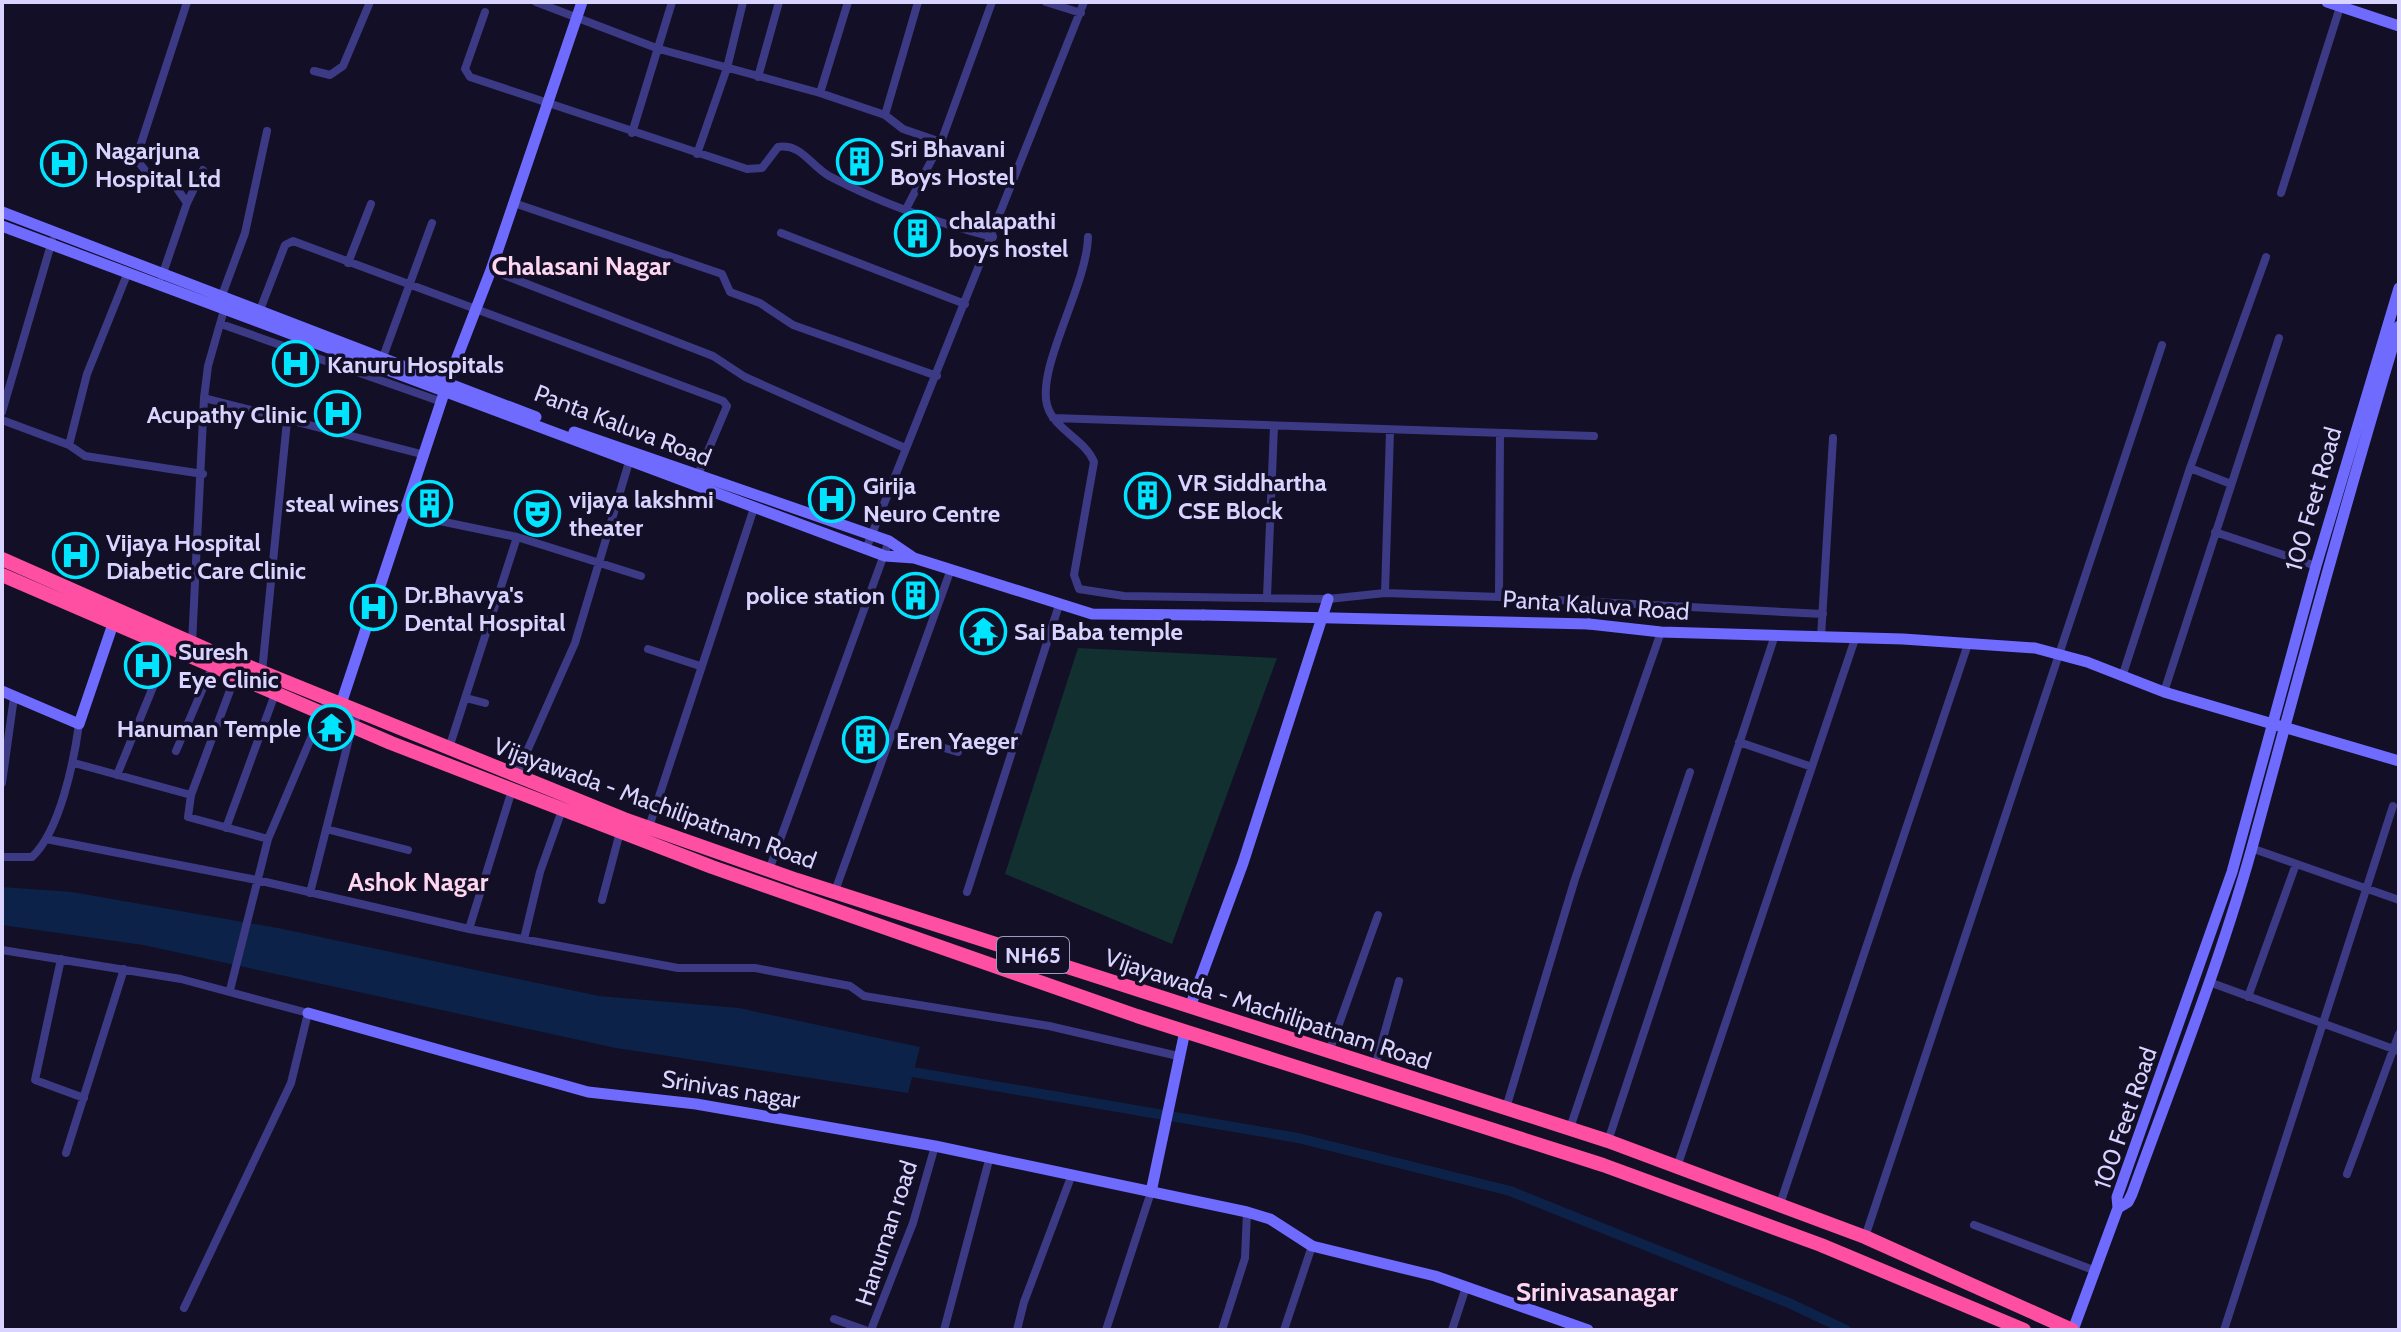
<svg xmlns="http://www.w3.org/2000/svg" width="2401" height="1332" viewBox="0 0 2401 1332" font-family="Cabin,sans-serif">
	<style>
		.green { fill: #12302f }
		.water { fill: #0c2248 }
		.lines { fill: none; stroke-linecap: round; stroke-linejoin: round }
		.canal { stroke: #0c2248; stroke-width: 10 }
		.street { stroke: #3d3a85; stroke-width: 8 }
		.secondary { stroke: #6f6bff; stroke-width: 11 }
		.highway { stroke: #ff4fa3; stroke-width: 14 }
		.secondary-bridge { stroke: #6f6bff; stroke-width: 11 }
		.labels { text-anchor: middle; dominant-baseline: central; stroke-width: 7; stroke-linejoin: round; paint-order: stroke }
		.shield { fill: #130f26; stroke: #9e99be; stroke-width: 2 }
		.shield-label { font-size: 22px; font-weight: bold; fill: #d9d4ff }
		.poi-label { font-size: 24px; font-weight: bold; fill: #d9d4ff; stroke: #130f26; text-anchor: start }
		.street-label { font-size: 24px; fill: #d9d4ff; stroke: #130f26 }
		.neighbourhood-label { font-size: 26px; font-weight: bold; fill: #ffd6f0; stroke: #130f26 }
	</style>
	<rect width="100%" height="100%" fill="#130f26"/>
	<path class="green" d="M 1078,648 L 1277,658 L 1172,944 L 1005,874 Z"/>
	<path class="water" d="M 2,887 L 72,892 L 278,928 L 599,996 L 739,1008 L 920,1047 L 908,1093 L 616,1048 L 143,945 L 2,925 Z"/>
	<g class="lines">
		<path class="canal" d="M 901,1070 L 1298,1138 L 1510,1191 L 1789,1303 L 1846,1330"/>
		<path class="street" d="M 187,2 L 136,159 L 153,180 L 176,187 L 187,203
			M 536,2 L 659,49 L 820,93 L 885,115
			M 918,2 L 885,115 L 903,129 L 941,142
			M 1046,2 L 1081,13
			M 485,12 L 465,69 L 470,77 L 747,169 L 762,168 L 778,147 C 801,143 811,166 829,176 C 880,203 937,223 993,237
			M 314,71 L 330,75 L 343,66 L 370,2
			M 758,77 L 779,2
			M 820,93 L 848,2
			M 632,133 L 672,2
			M 697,154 L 727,68 L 743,2
			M 2281,193 L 2340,7
			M 514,203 L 722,274 L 730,292 L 760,303 L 793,325 L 937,376
			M 906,209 L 941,142 L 992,2
			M 781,233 L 965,304
			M 1088,237 C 1087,285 1037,366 1047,405 C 1054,430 1085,439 1094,462 L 1074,575 L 1079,589 L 1124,596 L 1328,599 L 1385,593 L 1499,597 L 1823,614
			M 348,263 L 371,204
			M 491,270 L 713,356 L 745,377 L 905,448
			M 162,276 L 187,203 L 203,170
			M 221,298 L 245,233 L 267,131
			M 260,310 L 285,245 L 293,241 L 723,401 L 727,406 L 697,477
			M 221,324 L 442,402
			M 383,357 L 432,223
			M 204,398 L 425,455
			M 2,412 L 52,241
			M 1053,418 L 1594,436
			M 2,420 L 69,445 L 85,456 L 203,474
			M 69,445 L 87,374 L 128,272
			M 2190,468 L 2231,484
			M 406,514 L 517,537 L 641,576
			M 2215,532 L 2316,566
			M 866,549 L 1084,2
			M 1385,593 L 1390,431
			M 1267,597 L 1274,426
			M 1499,597 L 1500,434
			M 1821,637 L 1833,438
			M 192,644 L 204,398 L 208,366 L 224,310
			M 648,649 L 700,666
			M 262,672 L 287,421
			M 2122,677 L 2190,468 L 2266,257
			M 2164,692 L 2279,338
			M 466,698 L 485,703
			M 893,733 L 958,752
			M 1739,742 L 1812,767
			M 449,748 L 517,537
			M 176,751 L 212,667
			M 74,763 L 191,795 L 235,677
			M 117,775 L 169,648
			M 516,776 L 575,643 L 629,462
			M 2,783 L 14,697
			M 191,795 L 188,817 L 268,839
			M 649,827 L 754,508
			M 226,828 L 275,694
			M 326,829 L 408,850
			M 46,839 L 257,880 L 469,929 L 678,968 L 755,968 L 850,986 L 864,996 L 1049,1026 L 1178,1056
			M 2251,848 L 2399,900
			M 2,857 L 32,857 C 60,831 74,761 79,724
			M 769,870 L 889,541
			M 835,891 L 951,569
			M 967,892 L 1059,605
			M 310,893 L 352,727 L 360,711
			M 602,900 L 620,832
			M 469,929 L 512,790
			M 524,939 L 540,872 L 562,810
			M 2,950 L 181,979 L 308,1013 L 291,1083 L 184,1308
			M 61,959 L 35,1080 L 84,1098
			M 2209,982 L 2399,1051
			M 230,990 L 268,839 L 328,698
			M 2248,997 L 2296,864
			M 1329,1052 L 1378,915
			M 1375,1067 L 1399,981
			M 1506,1108 L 1575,879 L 1661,632
			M 1570,1128 L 1690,772
			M 1608,1141 L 1775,635
			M 66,1153 L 124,969
			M 1677,1167 L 1855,639
			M 2347,1174 L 2399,1034
			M 1780,1204 L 1968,644
			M 1974,1225 L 2096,1271
			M 1865,1237 L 2162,345
			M 834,1319 L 865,1330
			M 871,1330 L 913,1223 L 935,1146
			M 944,1330 L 989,1160
			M 1017,1330 L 1024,1302 L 1071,1177
			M 1106,1330 L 1151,1192
			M 1222,1330 L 1245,1258 L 1247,1212
			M 1284,1330 L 1312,1246
			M 1452,1330 L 1466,1287
			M 2224,1330 L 2393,806"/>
		<path class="secondary" d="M 2327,2 L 2399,26
			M 2,212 L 536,417
			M 2,226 L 885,556 L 914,558 L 1092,614 L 1203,615
			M 574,432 L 889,541 L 914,558
			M 1589,624 L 1661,632 L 1903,639 L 2035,648 L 2087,662 L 2164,692 L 2399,761
			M 2,691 L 79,724 L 113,624
			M 336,719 L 448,381 L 491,270 L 582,2
			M 1190,1007 L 1243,863 L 1328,599
			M 308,1013 L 588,1092 L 696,1104 L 935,1146 L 1247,1212 L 1270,1219 L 1312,1246 L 1435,1276 L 1588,1330
			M 1151,1192 L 1185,1031
			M 2118,1208 L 2128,1202 L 2132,1194 C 2175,1075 2223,956 2256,833 C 2302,663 2348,494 2399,326
			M 2073,1330 L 2118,1208 L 2117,1197 L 2232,872 L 2316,566 L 2399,288"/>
		<path class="highway" d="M 2,559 L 208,650 L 624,819 L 797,880 L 1608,1141 L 1865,1237 L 2072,1330
			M 2,575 L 391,743 L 712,867 L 1137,1016 L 1603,1165 L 1821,1245 L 2024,1330"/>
		<path class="secondary-bridge" d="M 1203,615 L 1589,624"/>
	</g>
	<defs>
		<symbol id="building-ring" viewBox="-11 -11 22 22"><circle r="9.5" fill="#130f26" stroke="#00e5ff" stroke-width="1.5"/><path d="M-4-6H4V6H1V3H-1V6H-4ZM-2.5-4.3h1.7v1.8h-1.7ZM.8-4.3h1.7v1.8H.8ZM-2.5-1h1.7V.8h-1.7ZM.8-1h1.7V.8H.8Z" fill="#00e5ff"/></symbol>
		<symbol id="hospital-ring" viewBox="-11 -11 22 22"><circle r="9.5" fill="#130f26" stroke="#00e5ff" stroke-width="1.5"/><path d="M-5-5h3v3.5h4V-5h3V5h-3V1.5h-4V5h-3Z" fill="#00e5ff"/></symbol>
		<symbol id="theatre-ring" viewBox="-11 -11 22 22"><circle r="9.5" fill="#130f26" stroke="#00e5ff" stroke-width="1.5"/><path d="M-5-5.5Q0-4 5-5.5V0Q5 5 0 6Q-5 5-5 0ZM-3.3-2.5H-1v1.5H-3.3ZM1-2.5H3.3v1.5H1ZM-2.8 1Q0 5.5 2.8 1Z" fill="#00e5ff"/></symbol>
		<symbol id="temple-ring" viewBox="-11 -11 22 22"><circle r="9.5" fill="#130f26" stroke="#00e5ff" stroke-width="1.5"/><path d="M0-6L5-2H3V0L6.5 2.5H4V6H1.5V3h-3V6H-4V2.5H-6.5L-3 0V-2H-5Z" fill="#00e5ff"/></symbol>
	</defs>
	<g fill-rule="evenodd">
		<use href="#building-ring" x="834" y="136" width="51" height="51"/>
		<use href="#hospital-ring" x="38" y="138" width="51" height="51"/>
		<use href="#building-ring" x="892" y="208" width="51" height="51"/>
		<use href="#hospital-ring" x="270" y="338" width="51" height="51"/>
		<use href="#hospital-ring" x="312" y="388" width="51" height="51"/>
		<use href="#building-ring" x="1122" y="470" width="51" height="51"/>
		<use href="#hospital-ring" x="806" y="474" width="51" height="51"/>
		<use href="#building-ring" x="404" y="478" width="51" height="51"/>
		<use href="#theatre-ring" x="512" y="488" width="51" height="51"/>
		<use href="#hospital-ring" x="50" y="530" width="51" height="51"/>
		<use href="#building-ring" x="890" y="570" width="51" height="51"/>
		<use href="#hospital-ring" x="348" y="582" width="51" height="51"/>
		<use href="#temple-ring" x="958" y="606" width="51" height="51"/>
		<use href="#hospital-ring" x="122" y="640" width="51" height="51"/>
		<use href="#temple-ring" x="306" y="702" width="51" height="51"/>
		<use href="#building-ring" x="840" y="714" width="51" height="51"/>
	</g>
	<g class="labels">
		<rect class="shield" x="997" y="937" width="72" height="36" rx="6"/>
		<g class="shield-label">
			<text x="1033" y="955">NH65</text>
		</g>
		<g class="poi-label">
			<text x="890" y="148">Sri Bhavani<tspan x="890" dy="28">Boys Hostel</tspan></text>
			<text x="95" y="150">Nagarjuna<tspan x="95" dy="28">Hospital Ltd</tspan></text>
			<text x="949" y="220">chalapathi<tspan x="949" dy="28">boys hostel</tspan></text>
			<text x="327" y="364">Kanuru Hospitals</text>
			<text x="307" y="414" text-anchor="end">Acupathy Clinic</text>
			<text x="1178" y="482">VR Siddhartha<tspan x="1178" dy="28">CSE Block</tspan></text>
			<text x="863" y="485">Girija<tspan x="863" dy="28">Neuro Centre</tspan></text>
			<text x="569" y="499">vijaya lakshmi<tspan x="569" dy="28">theater</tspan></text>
			<text x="399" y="503" text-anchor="end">steal wines</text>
			<text x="106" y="542">Vijaya Hospital<tspan x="106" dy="28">Diabetic Care Clinic</tspan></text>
			<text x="404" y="594">Dr.Bhavya's<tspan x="404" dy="28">Dental Hospital</tspan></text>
			<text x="885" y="595" text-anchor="end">police station</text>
			<text x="1014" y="631">Sai Baba temple</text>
			<text x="178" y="651">Suresh<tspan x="178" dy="28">Eye Clinic</tspan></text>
			<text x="301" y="728" text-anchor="end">Hanuman Temple</text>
			<text x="896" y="740">Eren Yaeger</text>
		</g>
		<g class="street-label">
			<text transform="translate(623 425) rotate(21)">Panta Kaluva Road</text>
			<text transform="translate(2313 499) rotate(-74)">100 Feet Road</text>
			<text transform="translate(1596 605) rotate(4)">Panta Kaluva Road</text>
			<text transform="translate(655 803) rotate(20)">Vijayawada - Machilipatnam Road</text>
			<text transform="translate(1268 1009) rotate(18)">Vijayawada - Machilipatnam Road</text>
			<text transform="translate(731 1089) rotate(9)">Srinivas nagar</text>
			<text transform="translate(2125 1118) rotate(-71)">100 Feet Road</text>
			<text transform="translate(886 1233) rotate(-72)">Hanuman road</text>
		</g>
		<g class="neighbourhood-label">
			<text x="581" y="266">Chalasani Nagar</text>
			<text x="418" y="882">Ashok Nagar</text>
			<text x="1597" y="1292">Srinivasanagar</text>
		</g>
	</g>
	<rect width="2401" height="1332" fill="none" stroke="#d9d4ff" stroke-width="8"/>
</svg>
